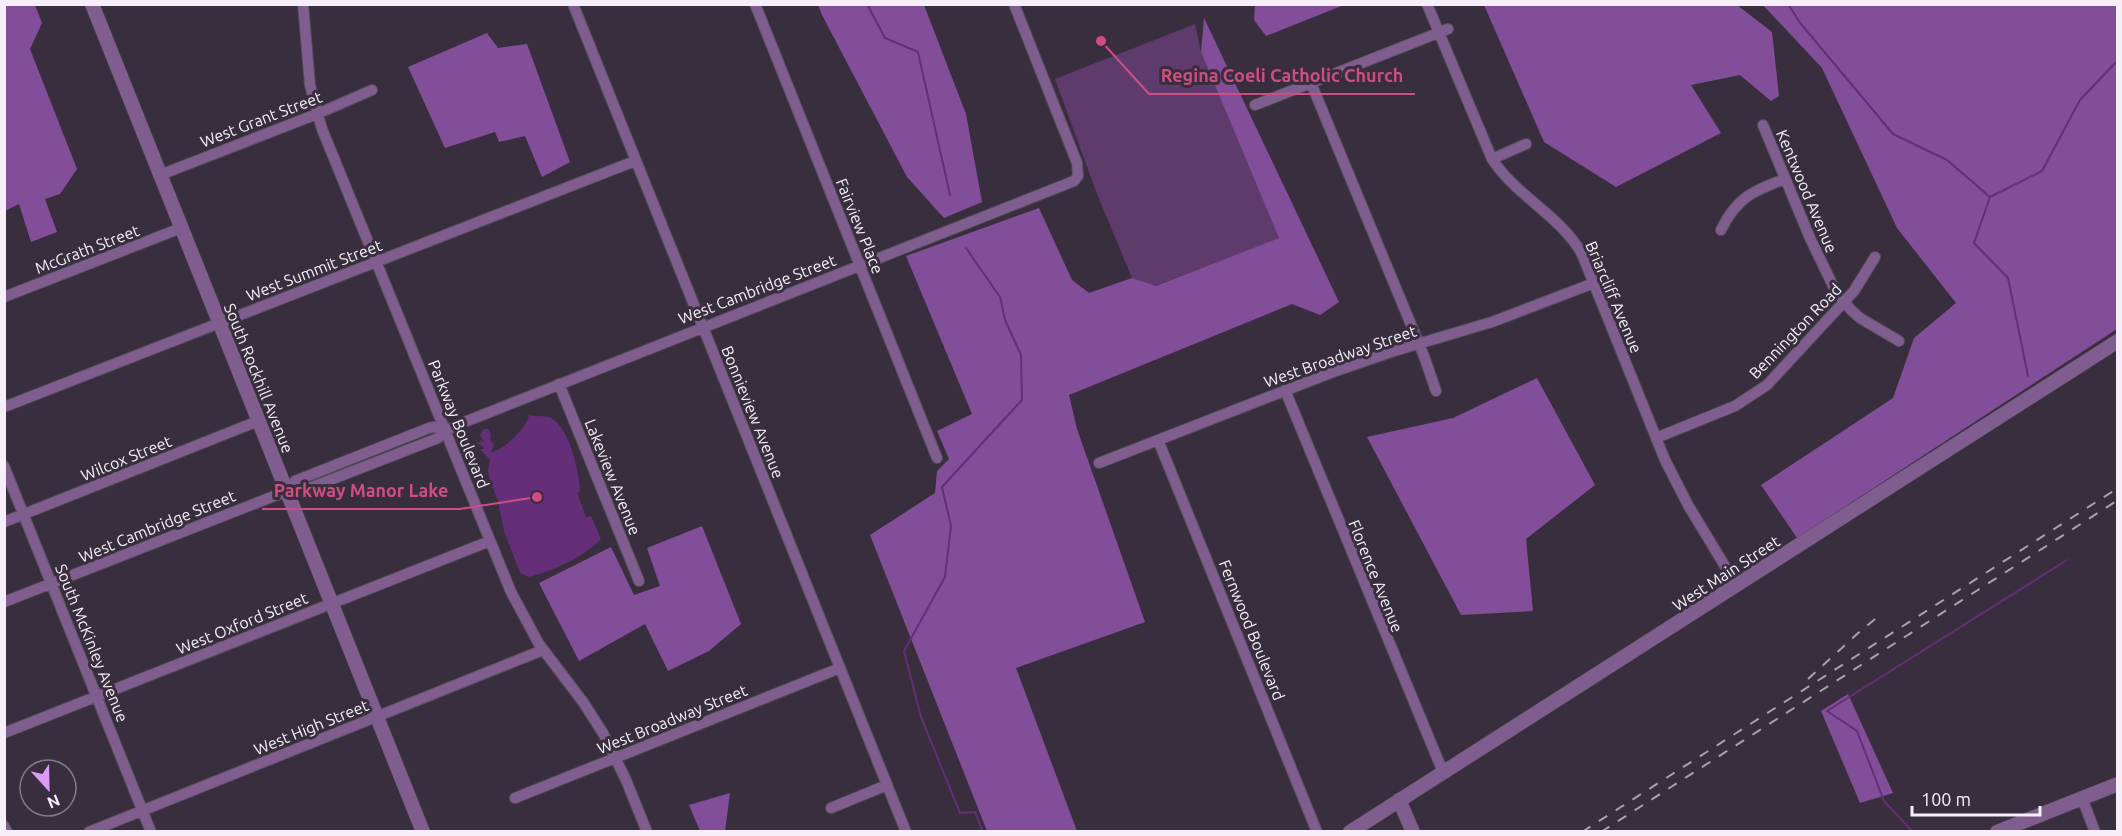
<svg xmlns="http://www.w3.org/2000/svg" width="2122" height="836" viewBox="0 0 2122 836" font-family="Ubuntu,sans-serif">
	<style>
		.green { fill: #5e3a6d }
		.forest { fill: #834e99 }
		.water { fill: #642f78 }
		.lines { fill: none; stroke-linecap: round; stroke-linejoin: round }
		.stream { stroke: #642f78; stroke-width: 2 }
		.minor-casing { stroke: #574d5c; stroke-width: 12 }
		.tertiary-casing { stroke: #574d5c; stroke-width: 15 }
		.minor { stroke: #7f5d8e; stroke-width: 10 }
		.tertiary { stroke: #7f5d8e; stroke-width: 14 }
		.rail { stroke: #a9a0ad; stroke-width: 2; stroke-dasharray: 10 10; stroke-linecap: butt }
		.labels { text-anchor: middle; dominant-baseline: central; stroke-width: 6; stroke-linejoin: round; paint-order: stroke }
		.street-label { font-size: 16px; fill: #f6eff9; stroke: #392e3e }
		.leader { fill: none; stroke: #cf4e82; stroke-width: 2 }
		.callout-dot { fill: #cf4e82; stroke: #392e3e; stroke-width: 2 }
		.callout-label { font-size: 18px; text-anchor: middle; font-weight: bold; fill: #cf4e82; stroke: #392e3e; stroke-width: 6; stroke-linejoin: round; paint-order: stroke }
	</style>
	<rect width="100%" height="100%" fill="#392e3e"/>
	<path class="green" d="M 1195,24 L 1201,52 L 1280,238 L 1156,286 L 1132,278 L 1097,194 L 1055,79 Z"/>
	<path class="forest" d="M 5,4 L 35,5 L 42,23 L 30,49 L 77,169 L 60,194 L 45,199 L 57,232 L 31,242 L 19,204 L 5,211 Z
		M 818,5 L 924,5 L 966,114 L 982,202 L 944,218 L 907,177 L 822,15 Z
		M 1255,5 L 1255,4 L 1344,5 L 1266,36 L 1254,20 Z
		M 1484,5 L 1737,5 L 1772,32 L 1779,96 L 1771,101 L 1740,75 L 1691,85 L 1721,133 L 1616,187 L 1544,142 Z
		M 1763,5 L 2117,5 L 2117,329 L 1797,538 L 1761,485 L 1893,398 L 1914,338 L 1956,303 L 1897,228 L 1822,68 Z
		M 1204,18 L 1339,302 L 1320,315 L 1292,304 L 1069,395 L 1077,429 L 1145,622 L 1016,668 L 1077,831 L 987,831 L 870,535 L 935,493 L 937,471 L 949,459 L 937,431 L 972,414 L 906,256 L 1039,208 L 1072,280 L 1089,293 L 1132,278 L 1156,286 L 1279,238 L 1201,52 Z
		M 487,33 L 498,48 L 527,44 L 570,162 L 542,177 L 525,136 L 499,142 L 495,132 L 445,148 L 408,67 Z
		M 1537,378 L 1595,485 L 1526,539 L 1533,611 L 1461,615 L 1367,437 L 1453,418 Z
		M 702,526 L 741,624 L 709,651 L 668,671 L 645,624 L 579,661 L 539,583 L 611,547 L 634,595 L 660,586 L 647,548 Z
		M 1848,694 L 1893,793 L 1860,803 L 1821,711 Z
		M 730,793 L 725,831 L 700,831 L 689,805 Z"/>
	<path class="water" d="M 529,415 C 535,417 545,415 551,418 C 570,429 579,471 580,491 L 577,493 L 586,517 L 591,516 L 601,539 C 584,557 555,570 529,577 L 520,573 L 504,531 L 498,501 L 490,480 L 488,470 L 490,460 L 480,449 L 484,449 L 484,447 L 474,442 L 480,443 L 481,440 L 485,443 L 480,435 L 484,429 L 488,429 L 491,434 L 490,440 L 494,444 L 491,452 C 504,451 528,426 529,415 Z"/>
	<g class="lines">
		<path class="stream" d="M 867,4 L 885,38 L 918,52 L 950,195
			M 1788,4 L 1801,24 L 1893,134 L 1947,160 L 1990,197
			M 966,248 L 1000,297 L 1005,320 L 1021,355 L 1022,400 L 942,487 L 951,526 L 945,577 L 904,651 L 921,717 L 960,813 L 975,812 L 983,832
			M 2028,376 L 2008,278 L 1974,243 L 1990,197 L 2042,171 L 2080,100 L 2118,60
			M 1913,832 L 1884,801 L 1857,731 L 1827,711 L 2067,560"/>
		<defs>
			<path id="minor" d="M 303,4 L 310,85 L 322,129 L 511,592 L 539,644 L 583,702 L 603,733 L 626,780 L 647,832
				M 573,4 L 906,832
				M 755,4 L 937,458
				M 1427,4 L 1492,159 C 1517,197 1560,215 1582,254 L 1665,460 L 1688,505 L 1737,586
				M 1311,83 L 1424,356 L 1436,391
				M 1255,105 L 1448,29
				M 1763,125 L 1810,238 L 1836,292 L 1851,310 L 1860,318 L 1899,341
				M 1492,159 L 1526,144
				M 160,175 L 317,114 L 372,90
				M 1721,230 C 1737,197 1753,191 1785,179
				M 4,297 L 181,228
				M 559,384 L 639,581
				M 1285,390 L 1443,772
				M 4,407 L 635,161
				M 1656,438 L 1735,406 L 1767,385 L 1854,291 L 1875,257
				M 1158,440 L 1317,832
				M 1099,463 L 1333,372 L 1394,351 L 1492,322 L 1594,283
				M 4,466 L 151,832
				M 287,491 L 295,481 L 429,428 L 434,427 L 446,430
				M 4,522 L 258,421
				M 4,602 L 287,491 L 302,491 L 438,438 L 446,430 L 462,423 L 1074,181 L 1078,176 L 1077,163 L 1014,4
				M 4,733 L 490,541
				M 515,798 L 840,668
				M 2082,798 L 2095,832
				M 831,808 L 887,785
				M 4,826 L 7,832
				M 89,832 L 543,650"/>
			<path id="tertiary" d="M 92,4 L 423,832
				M 1399,800 L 1413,832
				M 1350,832 L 2118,341
				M 1997,832 L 2118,784"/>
		</defs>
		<use href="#minor" class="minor-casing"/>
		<use href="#tertiary" class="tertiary-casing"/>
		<use href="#minor" class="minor"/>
		<use href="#tertiary" class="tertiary"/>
		<path class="rail" d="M 1808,679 L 1857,634 L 1880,615
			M 1582,832 L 2118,488
			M 1601,832 L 2118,500"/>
	</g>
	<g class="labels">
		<g class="street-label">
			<text transform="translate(261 119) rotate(-21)">West Grant Street</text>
			<text transform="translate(1807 191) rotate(67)">Kentwood Avenue</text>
			<text transform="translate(860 226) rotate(68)">Fairview Place</text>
			<text transform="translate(87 249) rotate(-21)">McGrath Street</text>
			<text transform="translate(314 270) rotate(-21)">West Summit Street</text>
			<text transform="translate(757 289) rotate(-21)">West Cambridge Street</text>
			<text transform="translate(1614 297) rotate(67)">Briarcliff Avenue</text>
			<text transform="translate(1795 331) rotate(-46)">Bennington Road</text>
			<text transform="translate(1340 356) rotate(-19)">West Broadway Street</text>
			<text transform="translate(259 378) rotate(68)">South Rockhill Avenue</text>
			<text transform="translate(753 412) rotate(68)">Bonnieview Avenue</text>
			<text transform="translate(459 424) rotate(68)">Parkway Boulevard</text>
			<text transform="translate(126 458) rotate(-22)">Wilcox Street</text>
			<text transform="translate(613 477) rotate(68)">Lakeview Avenue</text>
			<text transform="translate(157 526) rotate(-22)">West Cambridge Street</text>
			<text transform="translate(1726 573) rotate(-33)">West Main Street</text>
			<text transform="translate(1376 576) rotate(68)">Florence Avenue</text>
			<text transform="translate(242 623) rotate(-22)">West Oxford Street</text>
			<text transform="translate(1252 630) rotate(68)">Fernwood Boulevard</text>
			<text transform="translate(92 643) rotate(68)">South McKinley Avenue</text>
			<text transform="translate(672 719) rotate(-22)">West Broadway Street</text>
			<text transform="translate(311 727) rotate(-22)">West High Street</text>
		</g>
	</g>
	<path class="leader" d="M1101 41L1149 94H1415M537 497L460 509H262"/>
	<g class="callout-dot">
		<circle cx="1101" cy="41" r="6"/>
		<circle cx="537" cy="497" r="6"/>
	</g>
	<g class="callout-label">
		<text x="1282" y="82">Regina Coeli Catholic Church</text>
		<text x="361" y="497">Parkway Manor Lake</text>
	</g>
	<rect width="2122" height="836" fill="none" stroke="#f6eff9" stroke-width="12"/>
	<g transform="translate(48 788) rotate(158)"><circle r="28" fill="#392e3e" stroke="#857b89" stroke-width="1.5"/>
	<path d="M0-4.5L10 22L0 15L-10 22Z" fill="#da9af6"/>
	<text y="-9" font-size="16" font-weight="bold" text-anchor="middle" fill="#f6eff9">N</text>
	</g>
	<path d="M1912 806v9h128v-9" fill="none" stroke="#f6eff9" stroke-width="3"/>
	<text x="1921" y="806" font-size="18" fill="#f6eff9" stroke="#392e3e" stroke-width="4.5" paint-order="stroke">100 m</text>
</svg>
